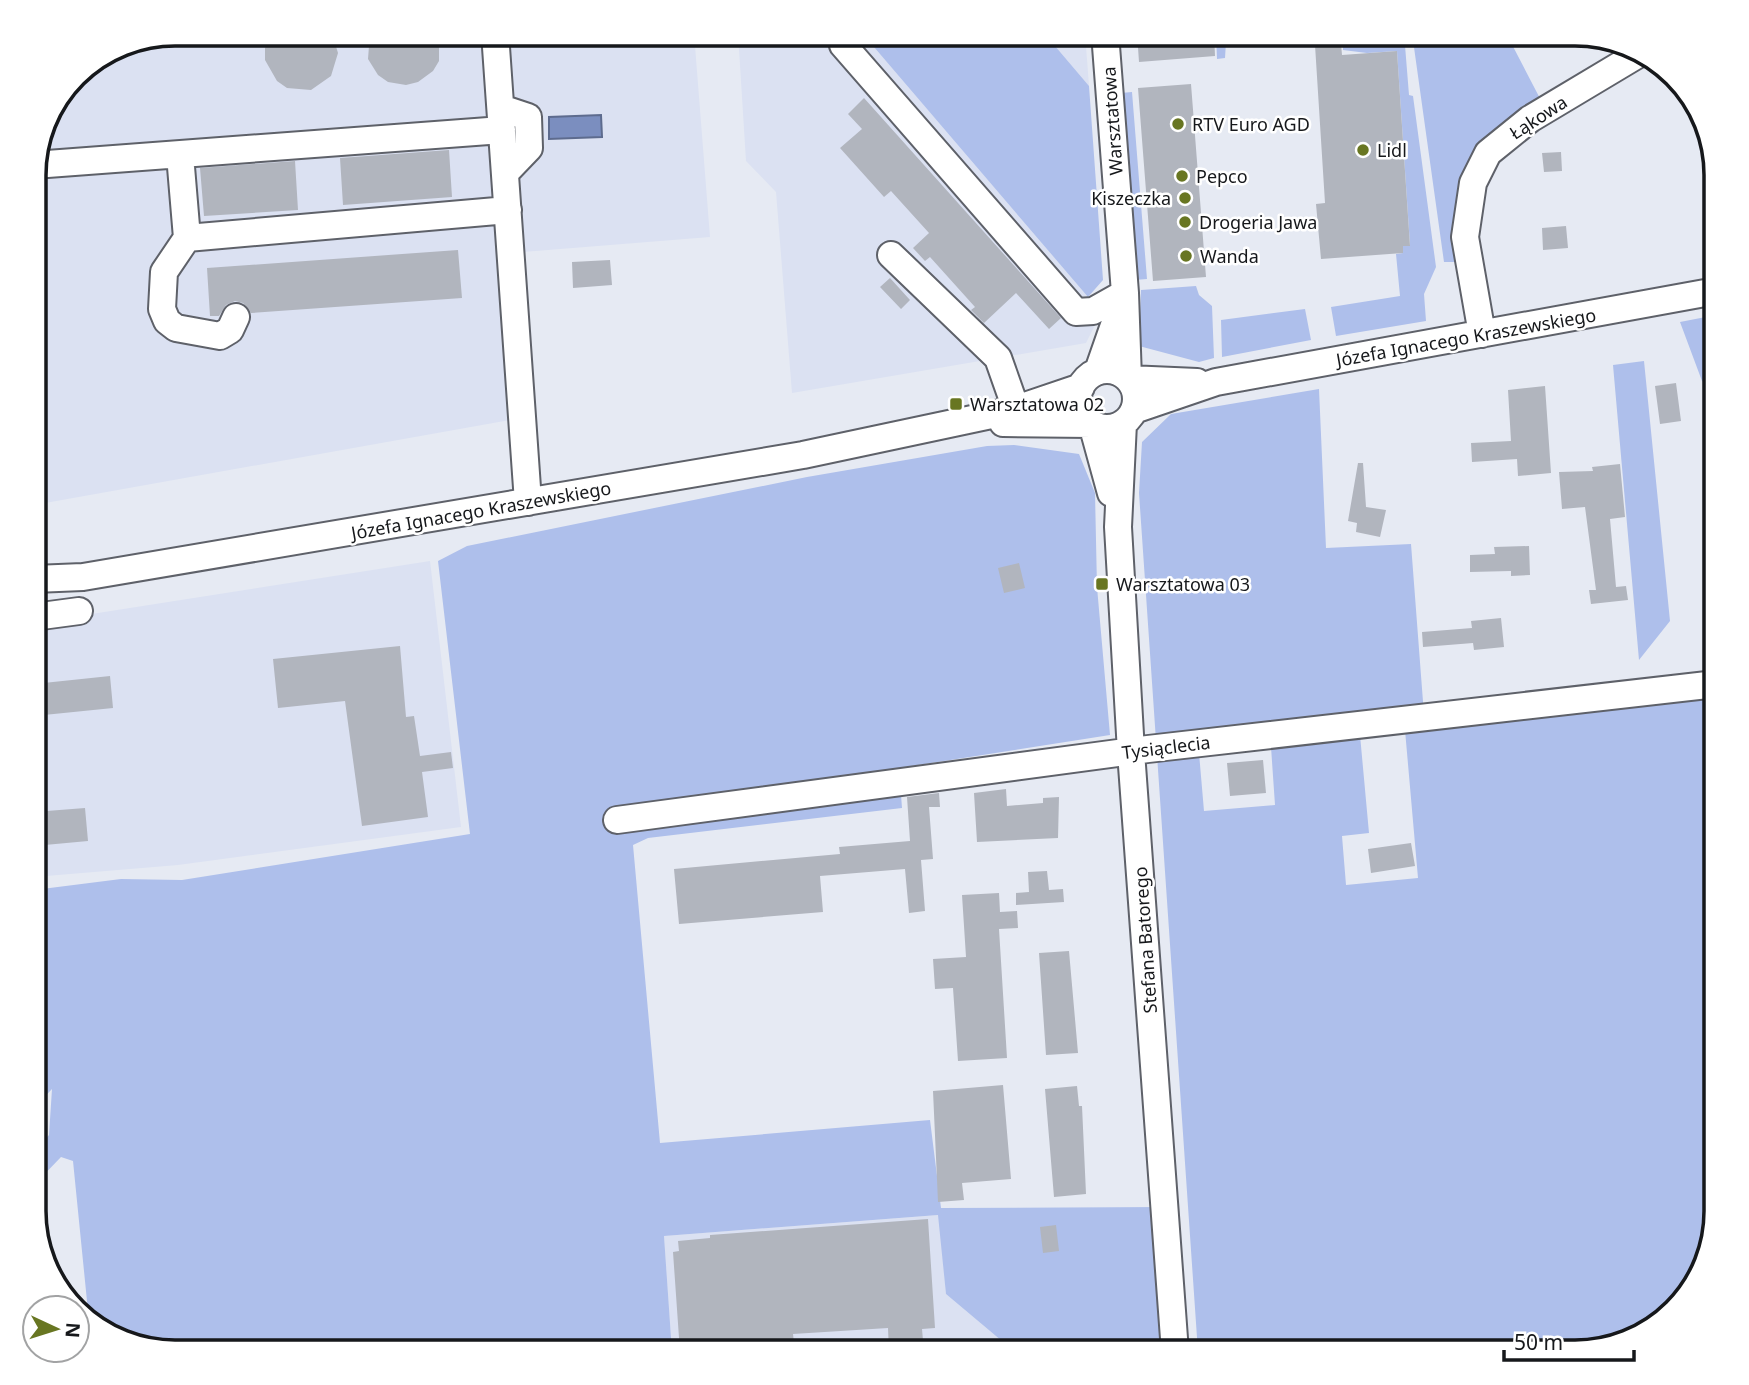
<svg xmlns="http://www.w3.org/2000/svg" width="1749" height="1385" viewBox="0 0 1749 1385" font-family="'Noto Sans',sans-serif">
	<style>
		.built { fill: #dbe1f2 }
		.green { fill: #aebfeb; fill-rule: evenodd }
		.water { fill: #7b8ebf; stroke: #5d6b8e; stroke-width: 2 }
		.building { fill: #b1b5be }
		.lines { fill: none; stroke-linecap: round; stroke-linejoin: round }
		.minor-casing { stroke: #5e6169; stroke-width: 30 }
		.minor { stroke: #fff; stroke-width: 26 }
		.poi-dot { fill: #687622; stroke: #fff; stroke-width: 2.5 }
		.labels { text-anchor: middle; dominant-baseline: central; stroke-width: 5; stroke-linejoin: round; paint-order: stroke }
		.street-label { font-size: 18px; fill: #16181b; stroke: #fff }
		.poi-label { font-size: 18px; fill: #16181b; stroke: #fff; text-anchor: start }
		.rim { fill: none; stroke: #16181b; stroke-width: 3.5 }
	</style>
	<rect width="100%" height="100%" fill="#e6eaf3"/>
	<path class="built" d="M 175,33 L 694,33 L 710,237 L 523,252 L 535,406 L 527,417 L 34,505 L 34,165 L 48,113 L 81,69 L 121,44 Z
		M 738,33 L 862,33 L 1088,297 L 1097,321 L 1086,343 L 792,393 L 776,192 L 746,161 Z
		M 1044,33 L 1085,33 L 1089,86 Z
		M 430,561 L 461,827 L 178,865 L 34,877 L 34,623 Z
		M 939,1215 L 946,1294 L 1015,1352 L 672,1352 L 664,1236 Z"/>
	<path class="green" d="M 862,33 L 1044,33 L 1089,86 L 1103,280 L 1088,297 Z
		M 1216,33 L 1404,33 L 1409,95 L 1413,96 L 1436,267 L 1424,294 L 1426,321 L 1336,336 L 1331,307 L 1400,296 L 1396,254 L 1403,253 L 1402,246 L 1410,245 L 1397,51 L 1367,53 L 1343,50 L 1343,42 L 1316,42 L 1315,34 L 1226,42 L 1225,58 L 1217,59 Z
		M 1412,33 L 1506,33 L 1546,110 L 1488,153 L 1468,262 L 1444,262 Z
		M 1132,92 L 1147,279 L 1135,280 L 1121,93 Z
		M 1196,286 L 1199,295 L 1212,306 L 1214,358 L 1199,362 L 1139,346 L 1141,290 Z
		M 1305,309 L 1311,340 L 1222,357 L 1221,320 Z
		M 1716,315 L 1716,391 L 1702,381 L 1680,322 Z
		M 1644,361 L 1670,621 L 1639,660 L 1613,365 Z
		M 1319,389 L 1326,548 L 1411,544 L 1425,728 L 1716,696 L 1716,1211 L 1705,1264 L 1681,1303 L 1636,1337 L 1574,1352 L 1198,1352 L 1139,493 L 1142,442 L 1171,414 ZM 1405,730 L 1418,878 L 1346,885 L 1342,836 L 1369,833 L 1360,735 ZM 1271,747 L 1275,805 L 1204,811 L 1199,753 Z
		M 1014,445 L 1079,454 L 1095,493 L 1097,587 L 1110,735 L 899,768 L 902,808 L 648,838 L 633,845 L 660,1143 L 930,1120 L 941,1208 L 1165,1207 L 1175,1352 L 1015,1352 L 946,1294 L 938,1215 L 664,1236 L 672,1352 L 174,1352 L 129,1344 L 89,1321 L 73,1161 L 61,1157 L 34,1185 L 34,1153 L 49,1135 L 52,1089 L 34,1108 L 34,890 L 121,879 L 182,880 L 470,834 L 438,561 L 467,546 L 807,477 L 987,446 Z"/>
	<path class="water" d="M 601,115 L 602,137 L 549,139 L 549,117 Z"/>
	<path class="building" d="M 272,33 L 332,33 L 338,53 L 331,76 L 311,90 L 287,88 L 277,81 L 265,60 L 265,48 Z
		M 370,33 L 439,33 L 439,61 L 433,71 L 418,82 L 406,85 L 388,82 L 378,75 L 368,59 Z
		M 1137,33 L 1214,33 L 1215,56 L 1139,62 Z
		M 1341,44 L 1342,55 L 1397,51 L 1410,246 L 1403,246 L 1403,253 L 1321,259 L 1316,204 L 1325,203 L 1315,45 Z
		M 1191,84 L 1206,277 L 1153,281 L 1138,88 Z
		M 864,98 L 1061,318 L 1049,329 L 1016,293 L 984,323 L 971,310 L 975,307 L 930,257 L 925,261 L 913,248 L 929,233 L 891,191 L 884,197 L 840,148 L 862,129 L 848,114 Z
		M 449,150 L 452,197 L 343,205 L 340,158 Z
		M 1561,152 L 1562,171 L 1544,172 L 1542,153 Z
		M 295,161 L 298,210 L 204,216 L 200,168 Z
		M 1566,226 L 1568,248 L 1543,250 L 1542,228 Z
		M 458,250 L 462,298 L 251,313 L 243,303 L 235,301 L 226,305 L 219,316 L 210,316 L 207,268 Z
		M 610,260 L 612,285 L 573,288 L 572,262 Z
		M 890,278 L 910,300 L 901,309 L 880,287 Z
		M 1676,383 L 1681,421 L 1660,424 L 1655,386 Z
		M 1545,386 L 1551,473 L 1518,476 L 1517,459 L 1472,462 L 1471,443 L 1511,441 L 1508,390 Z
		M 1358,463 L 1363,463 L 1366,507 L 1386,510 L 1380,537 L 1356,532 L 1357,523 L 1348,521 Z
		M 1620,464 L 1625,517 L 1610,519 L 1616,587 L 1626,586 L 1628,600 L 1591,604 L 1589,590 L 1596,590 L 1585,507 L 1562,509 L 1559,472 L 1593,471 L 1592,467 Z
		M 1529,546 L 1530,575 L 1511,576 L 1511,571 L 1470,572 L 1470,555 L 1495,554 L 1494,547 Z
		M 1019,563 L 1025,588 L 1004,593 L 998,568 Z
		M 1501,618 L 1504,647 L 1474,650 L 1473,643 L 1423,647 L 1422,632 L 1472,628 L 1471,621 Z
		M 400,646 L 406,717 L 414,716 L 420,756 L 451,752 L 453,768 L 422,772 L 428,817 L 362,826 L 345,701 L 278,708 L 273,659 Z
		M 110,676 L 113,708 L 34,716 L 34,684 Z
		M 1263,760 L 1266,793 L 1230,796 L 1227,763 Z
		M 1006,789 L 1007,806 L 1043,803 L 1043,798 L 1059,797 L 1058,838 L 977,842 L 974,793 Z
		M 939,793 L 940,807 L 929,807 L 933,859 L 921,860 L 925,911 L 909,913 L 905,869 L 820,876 L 823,912 L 679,924 L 674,869 L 840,854 L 839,847 L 910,841 L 907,797 Z
		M 85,808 L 88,841 L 34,846 L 34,812 Z
		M 1411,843 L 1415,866 L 1371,873 L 1368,849 Z
		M 1047,871 L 1049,890 L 1063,889 L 1064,902 L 1016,905 L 1016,893 L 1029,892 L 1028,872 Z
		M 999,893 L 1000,912 L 1017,911 L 1018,928 L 999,929 L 1007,1058 L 958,1061 L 953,988 L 935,989 L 933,959 L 966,957 L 962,895 Z
		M 1069,951 L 1078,1053 L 1046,1055 L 1039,953 Z
		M 1003,1085 L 1011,1179 L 962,1183 L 964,1200 L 938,1202 L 933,1091 Z
		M 1077,1086 L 1079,1106 L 1082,1106 L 1086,1194 L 1054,1197 L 1045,1089 Z
		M 928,1219 L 935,1328 L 922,1329 L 924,1352 L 889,1352 L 888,1328 L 793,1334 L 795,1352 L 680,1352 L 673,1252 L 679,1251 L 678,1241 L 710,1238 L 710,1235 Z
		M 1056,1225 L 1059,1251 L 1043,1253 L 1040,1227 Z"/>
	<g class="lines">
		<defs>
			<path id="minor" d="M 495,33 L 528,502
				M 1105,33 L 1125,293 L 1128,379
				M 843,45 L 1076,312 L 1093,311 L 1125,293
				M 501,108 L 528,117 L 529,148 L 505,173
				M 180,155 L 187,238 L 508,210
				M 34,165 L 502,130
				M 187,238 L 164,272 L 162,309 L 167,321 L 176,328 L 220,336 L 230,330 L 236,317
				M 891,255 L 998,358 L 1016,409
				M 1482,334 L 1465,237 L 1473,183 L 1488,153 L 1530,119 L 1642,52
				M1078 399a29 29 0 1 1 58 0a29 29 0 1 1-58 0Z
				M 1098,371 L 1120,308
				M 1128,379 L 1197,382
				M 1134,410 L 1216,382 L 1716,291
				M 1003,423 L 1092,424
				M 1123,423 L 1118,527 L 1131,752 L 1175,1352
				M 1092,424 L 1111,493
				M 34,579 L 83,577 L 803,455 L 1010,411 L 1081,387
				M 34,617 L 79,611
				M 617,820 L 1148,749 L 1716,684"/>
		</defs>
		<use href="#minor" class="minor-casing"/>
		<use href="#minor" class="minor"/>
	</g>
	<g class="poi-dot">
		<circle cx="1178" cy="124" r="7"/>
		<circle cx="1363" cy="150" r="7"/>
		<circle cx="1182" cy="176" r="7"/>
		<circle cx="1185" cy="198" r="7"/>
		<circle cx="1185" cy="222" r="7"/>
		<circle cx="1186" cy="256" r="7"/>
		<rect x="949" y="397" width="14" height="14" rx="3.5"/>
		<rect x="1095" y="577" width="14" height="14" rx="3.5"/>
	</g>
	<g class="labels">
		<g class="street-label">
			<text transform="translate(1538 117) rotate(-33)">Łąkowa</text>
			<text transform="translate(1112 121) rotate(-94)">Warsztatowa</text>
			<text transform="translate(1466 337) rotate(-10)">Józefa Ignacego Kraszewskiego</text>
			<text transform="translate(481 510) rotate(-10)">Józefa Ignacego Kraszewskiego</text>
			<text transform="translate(1166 747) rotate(-7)">Tysiąclecia</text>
			<text transform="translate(1145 940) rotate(-94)">Stefana Batorego</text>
		</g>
		<g class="poi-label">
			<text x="1192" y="124">RTV Euro AGD</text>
			<text x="1377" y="150">Lidl</text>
			<text x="1196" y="176">Pepco</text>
			<text x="1171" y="198" text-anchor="end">Kiszeczka</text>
			<text x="1199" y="222">Drogeria Jawa</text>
			<text x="1200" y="256">Wanda</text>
			<text x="970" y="404">Warsztatowa 02</text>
			<text x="1116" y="584">Warsztatowa 03</text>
		</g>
	</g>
	<path d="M0 0H1749V1385H0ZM175 46H1575A129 129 0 0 1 1704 175V1211A129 129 0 0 1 1575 1340H175A129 129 0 0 1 46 1211V175A129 129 0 0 1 175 46Z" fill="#fff" fill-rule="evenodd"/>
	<path class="rim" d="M175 46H1575A129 129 0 0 1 1704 175V1211A129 129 0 0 1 1575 1340H175A129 129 0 0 1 46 1211V175A129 129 0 0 1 175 46Z"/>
	<g transform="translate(56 1329) rotate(94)"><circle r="33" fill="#ffffff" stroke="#a2a3a4" stroke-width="2"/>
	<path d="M0-5L12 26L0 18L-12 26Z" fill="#687622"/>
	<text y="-10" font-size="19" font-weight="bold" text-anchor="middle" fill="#16181b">N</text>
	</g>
	<path d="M1504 1350v10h130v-10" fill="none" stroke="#16181b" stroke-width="3.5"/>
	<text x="1514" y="1350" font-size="21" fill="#16181b" stroke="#ffffff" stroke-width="5" paint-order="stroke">50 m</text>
</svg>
